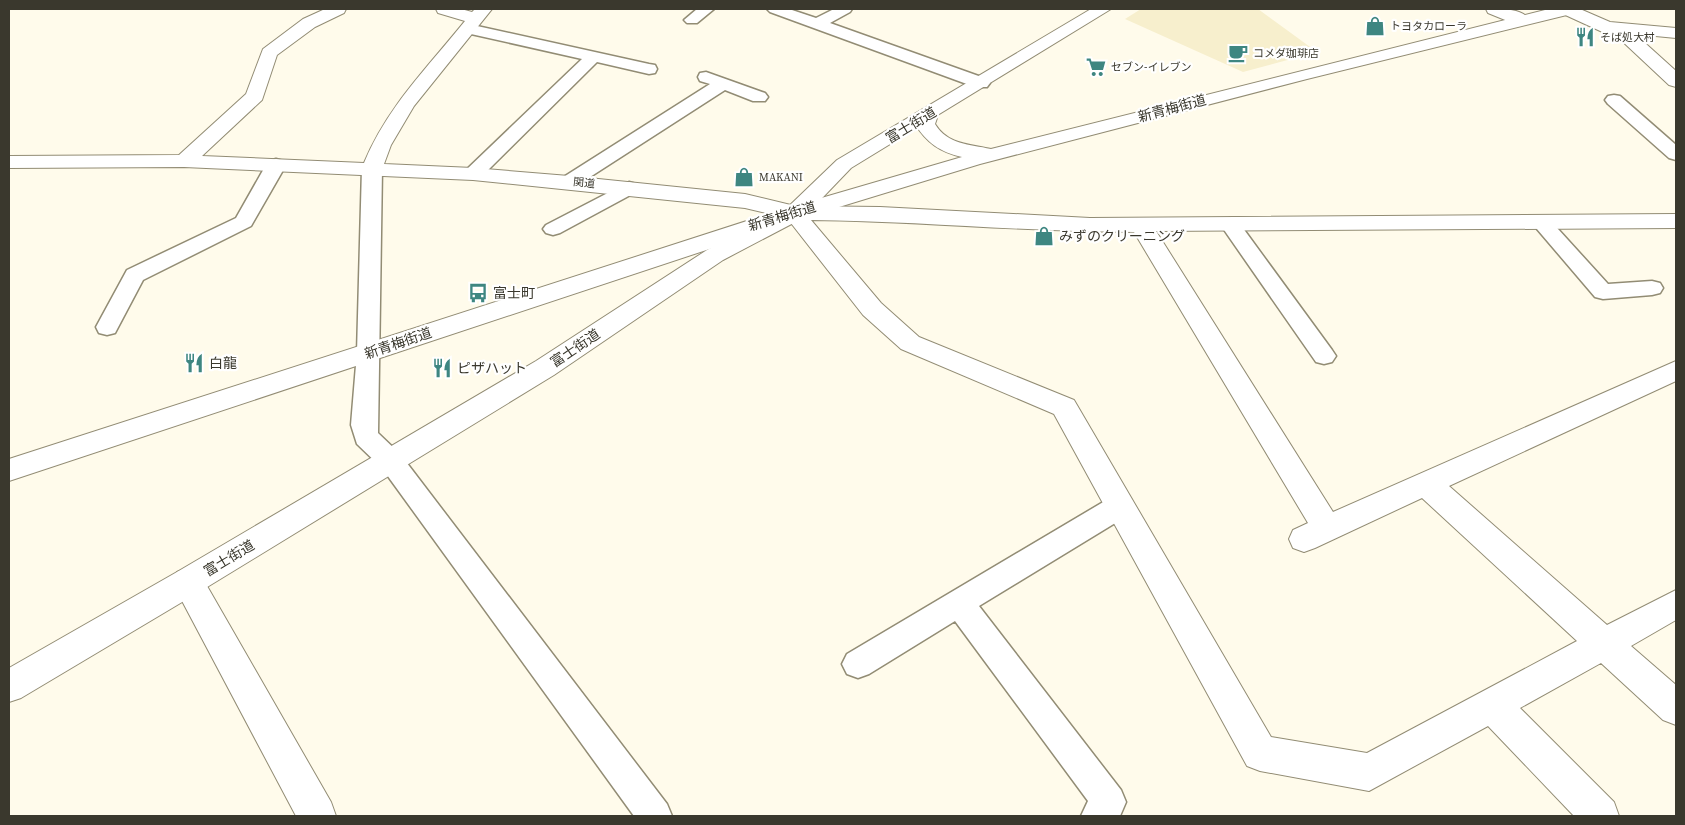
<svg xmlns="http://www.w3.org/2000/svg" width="1685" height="825" viewBox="0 0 1685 825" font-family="'Source Serif 4','Noto Sans JP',serif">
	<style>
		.built { fill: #f7efcd }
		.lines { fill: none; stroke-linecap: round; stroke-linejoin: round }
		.lane-casing { stroke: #928c74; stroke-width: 3 }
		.street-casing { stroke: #928c74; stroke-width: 2 }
		.secondary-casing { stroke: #928c74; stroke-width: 2 }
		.primary-casing { stroke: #928c74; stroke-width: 2 }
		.lane { fill: #fff; fill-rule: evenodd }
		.street { fill: #fff; fill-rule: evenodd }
		.secondary { fill: #fff; fill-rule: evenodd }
		.primary { fill: #fff; fill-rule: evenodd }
		.labels { text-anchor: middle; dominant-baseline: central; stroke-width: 4.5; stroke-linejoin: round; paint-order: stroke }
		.far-poi-label { font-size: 11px; fill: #3a382d; stroke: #fff; text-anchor: start }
		.far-street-label { font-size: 11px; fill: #3a382d; stroke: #fff }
		.street-label { font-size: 14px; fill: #3a382d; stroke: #fff }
		.poi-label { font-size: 14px; fill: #3a382d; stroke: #fff; text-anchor: start }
	</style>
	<rect width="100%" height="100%" fill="#fffbeb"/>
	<path class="built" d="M 1141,9 L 1258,9 L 1317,52 L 1243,72 L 1125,19 Z"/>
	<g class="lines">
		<defs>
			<path id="lane" d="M 697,9 L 714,9 L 697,23 L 687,23 L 684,20 Z
				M 767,9 L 789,9 L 816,18 L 834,9 L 852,9 L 850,12 L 830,23 L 987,79 L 990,83 L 987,87 L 975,87 L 770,12 Z
				M 468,24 L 649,64 L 655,65 L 657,69 L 655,73 L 649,74 L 597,62 L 480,178 L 466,178 L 463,174 L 466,170 L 582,59 L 462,32 L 460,29 Z
				M 706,72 L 765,93 L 768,97 L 765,101 L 753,101 L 725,90 L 576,186 L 562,186 L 559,182 L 562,178 L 710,84 L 700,81 L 698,77 L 700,73 Z
				M 1614,95 L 1620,96 L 1676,145 L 1676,160 L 1669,158 L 1608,104 L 1605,100 L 1608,96 Z
				M 276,159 L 283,161 L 286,165 L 251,226 L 143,280 L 115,333 L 107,335 L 99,333 L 96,327 L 127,270 L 236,218 L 266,165 L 269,161 Z
				M 372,162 L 379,164 L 382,168 L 378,433 L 400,454 L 667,804 L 672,816 L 634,816 L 382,468 L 357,444 L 351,425 L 357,353 L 362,168 L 365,164 Z
				M 629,182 L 636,184 L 639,188 L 636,192 L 560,233 L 553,235 L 546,233 L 543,229 L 546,225 Z
				M 1541,216 L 1548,218 L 1608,284 L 1652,281 L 1660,283 L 1663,288 L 1660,293 L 1652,295 L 1603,299 L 1595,297 L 1531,222 L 1534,218 Z
				M 1230,218 L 1237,220 L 1332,350 L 1336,356 L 1332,362 L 1324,364 L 1316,362 L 1220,224 L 1223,220 Z
				M 1120,495 L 1130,498 L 1134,506 L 1130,514 L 979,606 L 1121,790 L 1126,802 L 1120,816 L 1081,816 L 1088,801 L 955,621 L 869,674 L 858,678 L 847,674 L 842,664 L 847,654 L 1110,498 Z"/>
			<path id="street" d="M 325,9 L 346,9 L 344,13 L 315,27 L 277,55 L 262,100 L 202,156 L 364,163 C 387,107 428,67 465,21 L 438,13 L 436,9 L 461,9 L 472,12 L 475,9 L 492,9 L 414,106 L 391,145 L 384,164 L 473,168 L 569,176 L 745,194 L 795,206 L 880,207 L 1090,218 L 1676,214 L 1676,228 L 1156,231 L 1333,512 L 1676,361 L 1676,381 L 1449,486 L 1607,625 L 1676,590 L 1676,620 L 1631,646 L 1676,685 L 1676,725 L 1663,720 L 1601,663 L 1520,708 L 1614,802 L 1619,816 L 1574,816 L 1488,726 L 1369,791 L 1260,771 L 1247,766 L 1054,414 L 901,349 L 863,315 L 787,218 L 745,208 L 473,180 L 184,167 L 9,168 L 9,156 L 179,155 L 246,94 L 263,49 L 303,19 ZM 811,220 C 919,221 1026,232 1134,232 L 1308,523 L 1293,530 L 1289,539 L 1293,548 L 1304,552 L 1315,548 L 1422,498 L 1577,641 L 1367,753 L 1271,737 L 1074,400 L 919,337 L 881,303 Z
				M 1486,9 C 1499,9 1521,7 1530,20 L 1527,24 L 1515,24 L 1488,13 Z
				M 1559,9 L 1580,9 L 1610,22 L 1676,28 L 1676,38 L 1635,34 L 1676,71 L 1676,87 L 1669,85 L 1622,41 L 1561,13 Z
				M 188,568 L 199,572 L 331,802 L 336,816 L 296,816 L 172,582 L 177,572 Z"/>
			<path id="secondary" d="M 1549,9 L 1577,9 L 1575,13 L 1307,79 L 980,164 L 803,218 L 9,481 L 9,459 L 787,208 L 962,157 C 940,152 927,143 915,124 L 921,111 L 935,111 L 938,115 L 935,124 C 948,145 969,144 991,149 Z"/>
			<path id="primary" d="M 1091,9 L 1111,9 L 851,168 L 803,218 L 723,260 L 554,375 L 199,592 L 21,698 L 9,702 L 9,668 L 177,572 L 536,361 L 707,250 L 787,208 L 837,160 Z"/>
		</defs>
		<use href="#lane" class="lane-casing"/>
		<use href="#street" class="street-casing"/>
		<use href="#secondary" class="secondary-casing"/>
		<use href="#primary" class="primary-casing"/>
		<use href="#lane" class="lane"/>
		<use href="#street" class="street"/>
		<use href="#secondary" class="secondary"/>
		<use href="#primary" class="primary"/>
	</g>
	<defs>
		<symbol id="shop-bare" viewBox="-9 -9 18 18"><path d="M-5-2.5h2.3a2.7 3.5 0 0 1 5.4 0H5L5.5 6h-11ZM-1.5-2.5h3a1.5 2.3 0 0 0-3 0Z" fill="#3e8681" stroke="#fff" stroke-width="2.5" paint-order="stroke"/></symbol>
		<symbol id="restaurant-bare" viewBox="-9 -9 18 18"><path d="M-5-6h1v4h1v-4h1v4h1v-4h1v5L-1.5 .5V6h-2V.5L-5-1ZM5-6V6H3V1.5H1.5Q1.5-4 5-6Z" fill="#3e8681" stroke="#fff" stroke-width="2.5" paint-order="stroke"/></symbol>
		<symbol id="cafe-bare" viewBox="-9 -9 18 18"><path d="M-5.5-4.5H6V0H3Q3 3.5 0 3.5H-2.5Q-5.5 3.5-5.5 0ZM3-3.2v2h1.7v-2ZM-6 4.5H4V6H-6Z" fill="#3e8681" stroke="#fff" stroke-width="2.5" paint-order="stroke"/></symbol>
		<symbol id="supermarket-bare" viewBox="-9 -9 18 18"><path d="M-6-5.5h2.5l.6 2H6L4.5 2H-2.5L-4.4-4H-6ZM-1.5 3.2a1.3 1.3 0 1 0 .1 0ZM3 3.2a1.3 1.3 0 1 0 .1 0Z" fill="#3e8681" stroke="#fff" stroke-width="2.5" paint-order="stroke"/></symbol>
		<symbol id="bus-bare" viewBox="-9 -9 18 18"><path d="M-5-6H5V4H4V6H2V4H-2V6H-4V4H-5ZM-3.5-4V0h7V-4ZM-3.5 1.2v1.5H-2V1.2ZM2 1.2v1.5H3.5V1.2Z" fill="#3e8681" stroke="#fff" stroke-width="2.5" paint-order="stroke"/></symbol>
	</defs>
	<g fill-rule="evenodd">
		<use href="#shop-bare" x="1361" y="12" width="28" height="28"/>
		<use href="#restaurant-bare" x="1571" y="23" width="28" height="28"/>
		<use href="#cafe-bare" x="1224" y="39" width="28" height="28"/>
		<use href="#supermarket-bare" x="1082" y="53" width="28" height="28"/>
		<use href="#shop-bare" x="730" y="163" width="28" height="28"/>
		<use href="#shop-bare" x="1030" y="222" width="28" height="28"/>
		<use href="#bus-bare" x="464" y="279" width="28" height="28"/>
		<use href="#restaurant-bare" x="180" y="349" width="28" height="28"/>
		<use href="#restaurant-bare" x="428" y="354" width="28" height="28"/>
	</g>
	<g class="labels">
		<g class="far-poi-label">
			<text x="1390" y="26">トヨタカローラ</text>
			<text x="1600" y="37">そば処大村</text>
			<text x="1253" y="53">コメダ珈琲店</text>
			<text x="1111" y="67">セブン-イレブン</text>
			<text x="759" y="177">MAKANI</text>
		</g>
		<g class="far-street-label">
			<text transform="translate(584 183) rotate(6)">関道</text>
		</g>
		<g class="street-label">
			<text transform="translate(1172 108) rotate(-15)">新青梅街道</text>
			<text transform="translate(911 125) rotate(-31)">富士街道</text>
			<text transform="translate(782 216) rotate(-17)">新青梅街道</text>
			<text transform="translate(398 343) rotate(-19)">新青梅街道</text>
			<text transform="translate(575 348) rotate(-34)">富士街道</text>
			<text transform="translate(229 558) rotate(-31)">富士街道</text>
		</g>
		<g class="poi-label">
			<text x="1059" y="236">みずのクリーニング</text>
			<text x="493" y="293">富士町</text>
			<text x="209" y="363">白龍</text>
			<text x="457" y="368">ピザハット</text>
		</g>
	</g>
	<rect width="1685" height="825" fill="none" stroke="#3a382d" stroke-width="20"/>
</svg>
